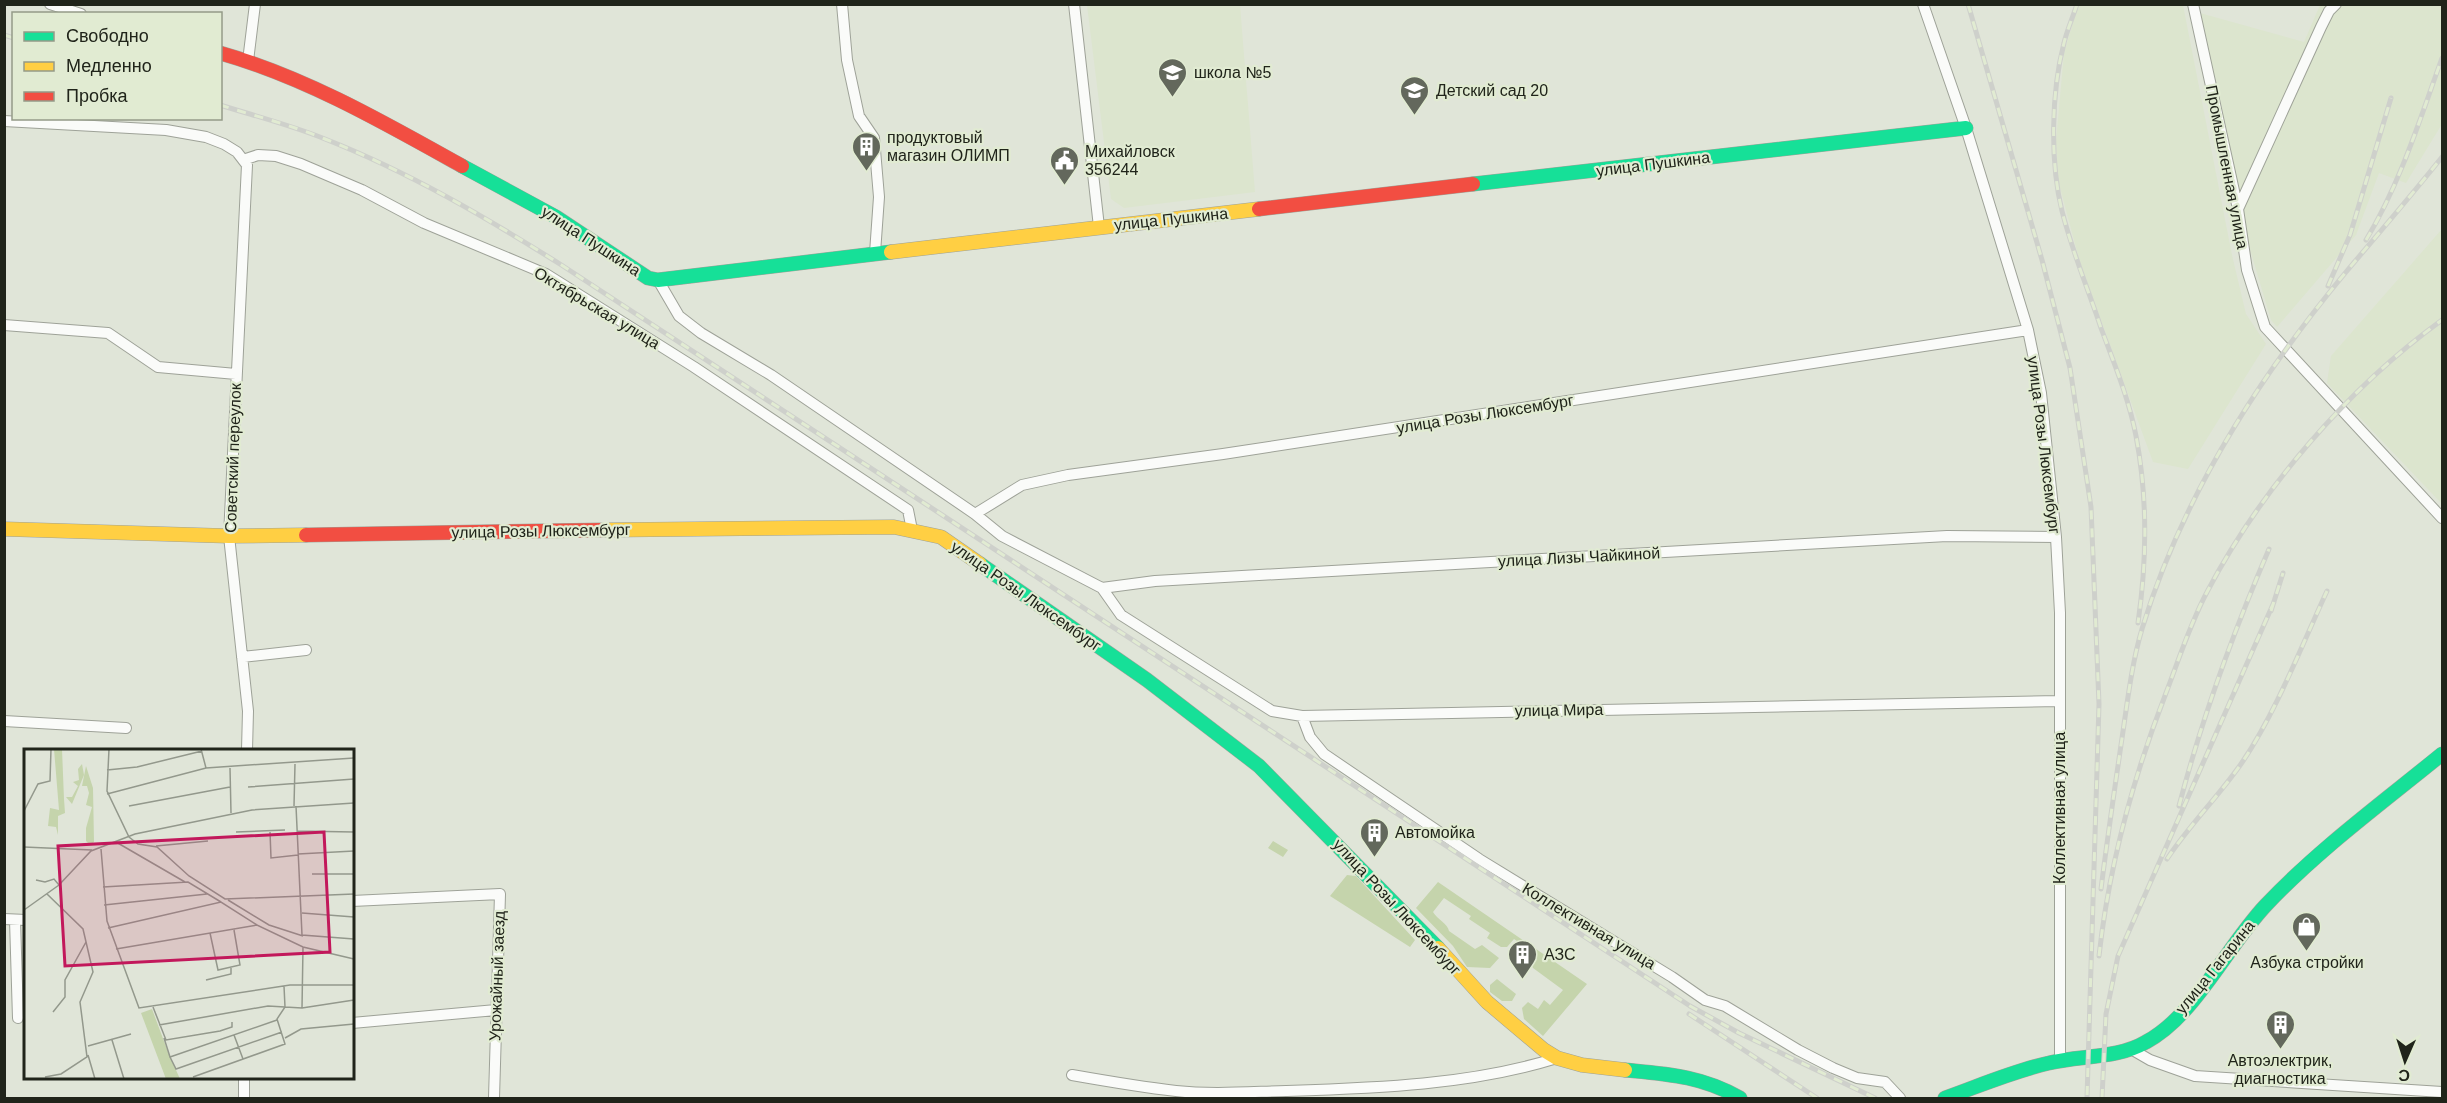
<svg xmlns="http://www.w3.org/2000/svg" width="2447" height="1103" viewBox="0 0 2447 1103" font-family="Arial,sans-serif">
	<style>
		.built { fill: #dce5ce }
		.green { fill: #c5d4ac }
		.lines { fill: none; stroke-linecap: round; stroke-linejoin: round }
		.street-casing { stroke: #9ea298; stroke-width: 12 }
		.fast-casing { stroke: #9ea298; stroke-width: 15 }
		.slow-casing { stroke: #9ea298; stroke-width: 15 }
		.jam-casing { stroke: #9ea298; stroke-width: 15 }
		.street { stroke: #fafbf9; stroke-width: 10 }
		.fast { stroke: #16e098; stroke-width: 14 }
		.slow { stroke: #ffcf43; stroke-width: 14 }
		.jam { stroke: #f24e42; stroke-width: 14 }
		.rail-casing { stroke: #ced0cb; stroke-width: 5 }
		.rail { stroke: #e1ebd2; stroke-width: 3; stroke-dasharray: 9; stroke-linecap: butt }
		.labels { text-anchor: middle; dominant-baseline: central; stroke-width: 4.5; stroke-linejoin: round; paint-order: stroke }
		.poi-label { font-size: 16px; fill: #20241a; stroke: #e1ebd2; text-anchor: start }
		.street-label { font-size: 16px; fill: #20241a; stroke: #e1ebd2 }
		.inset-road { fill: none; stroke: #93988c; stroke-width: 1.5 }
		.view { fill: #c2185b; fill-opacity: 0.15; stroke: #c2185b; stroke-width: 3 }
		.inset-edge { fill: none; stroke: #20241a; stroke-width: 3 }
	</style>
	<rect width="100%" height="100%" fill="#e0e5d8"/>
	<path class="built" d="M 1087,5 L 1240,5 L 1255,192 L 1124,208 L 1111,199 Z
		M 2078,5 L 2183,5 L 2232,255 L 2246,314 L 2266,344 L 2188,469 L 2153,462 L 2080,263 L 2058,180 L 2056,141 L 2064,53 Z
		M 2320,5 L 2442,5 L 2442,124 L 2406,183 L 2379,173 L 2356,235 L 2277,327 L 2271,320 L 2249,246 L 2200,13 L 2304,42 Z
		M 2442,229 L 2442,504 L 2327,383 L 2331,356 Z"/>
	<path class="green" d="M 1273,841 L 1288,850 L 1283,857 L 1268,848 Z
		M 1347,875 L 1356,876 L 1415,940 L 1410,947 L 1330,896 Z
		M 1438,882 L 1587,984 L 1543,1036 L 1524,1019 L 1522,1008 L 1528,1002 L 1538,1009 L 1544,1000 L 1550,1005 L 1563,990 L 1533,968 L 1531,964 L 1535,953 L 1514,939 L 1507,947 L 1501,947 L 1487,938 L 1490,933 L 1469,919 L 1471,916 L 1444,898 L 1433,912 C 1437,919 1448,924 1449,931 L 1475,949 L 1482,945 L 1499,958 L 1490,968 L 1467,967 L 1453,946 L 1416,908 Z
		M 1497,979 L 1516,994 L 1512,1001 L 1502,1001 L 1490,992 L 1490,985 Z"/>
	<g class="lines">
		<defs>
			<path id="street" d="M 50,4 L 81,14
				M 842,4 L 847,60 L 859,116 L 874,138 L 879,197 L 875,253
				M 1074,4 L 1099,227
				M 1923,4 L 1966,128 L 2028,330 L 2041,393 L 2056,537 L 2060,613 L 2060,1060
				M 2193,4 L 2238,209 L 2247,270 L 2265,327 L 2442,518
				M 248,61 L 255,4
				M 4,121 L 166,130 L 206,137 L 224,144 L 237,152 L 247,165 L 229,536 L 248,711 L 247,750
				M 243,160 L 258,155 L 276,156 L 301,164 L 362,190 L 424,223 L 546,274 L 694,367 L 908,510 L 912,530
				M 2238,209 L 2321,27 L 2329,11 L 2336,4
				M 658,280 L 679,316 L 701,333 L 771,375 L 975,514 L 1022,485 L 1068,475 L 1223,454 L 2028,330
				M 4,325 L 108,333 L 158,367 L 236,374
				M 975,514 L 1002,536 L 1102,588 L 1121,615 L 1272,711 L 1302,716 L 2058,701
				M 1102,588 L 1155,581 L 1947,536 L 2056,537
				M 242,657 L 306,650
				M 1302,716 L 1310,737 L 1324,754 L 1479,859 L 1672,977 L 1705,1000 L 1725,1006 L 1798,1050 L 1833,1068 L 1857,1078 L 1885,1082 L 1900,1098
				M 4,721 L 126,728
				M 352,901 L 500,894 L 494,1098
				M 4,919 L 26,920
				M 15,920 L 18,1018
				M 352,1023 L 496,1010
				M 2131,1049 L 2150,1060 L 2195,1076 L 2442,1092
				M 1072,1075 C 1106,1081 1141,1087 1176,1091 C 1212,1095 1249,1092 1286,1091 C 1377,1088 1470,1085 1557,1058
				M 244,1098 L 244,1078"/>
			<path id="fast" d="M 462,166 L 556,217 L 648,278 L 658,280 L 891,252
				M 1473,184 L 1966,128
				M 980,564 L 1147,680 L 1259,766 L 1438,948
				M 1625,1070 C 1667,1074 1702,1076 1740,1098
				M 1945,1098 C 1979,1086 2013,1071 2049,1063 C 2081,1055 2117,1059 2146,1042 C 2195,1016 2227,946 2266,905 C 2319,849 2382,803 2442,754"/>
			<path id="slow" d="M 891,252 L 1259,209
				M 4,529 L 229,536 L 306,535
				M 605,530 L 894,527 L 941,537 L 980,564
				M 1438,948 L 1487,1002 L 1544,1050 L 1557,1058 L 1582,1065 L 1625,1070"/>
			<path id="jam" d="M 220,53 C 305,77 385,123 462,166
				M 1259,209 L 1473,184
				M 306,535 L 605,530"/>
		</defs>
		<use href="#street" class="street-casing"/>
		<use href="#fast" class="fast-casing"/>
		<use href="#slow" class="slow-casing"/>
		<use href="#jam" class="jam-casing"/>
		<use href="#street" class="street"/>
		<use href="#fast" class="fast"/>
		<use href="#slow" class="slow"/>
		<use href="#jam" class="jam"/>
		<defs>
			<path id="rail" d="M 1968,4 L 2042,260 L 2070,368 L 2091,507 L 2099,704 L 2087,1098
				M 2077,4 C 2073,17 2067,30 2064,43 C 2051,93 2050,162 2062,211 C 2072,251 2088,289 2101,328 C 2114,363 2129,399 2136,436 C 2148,499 2147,560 2138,623
				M 4,35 L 14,38
				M 220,105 C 255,116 291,125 325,139 C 409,172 487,218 563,266 L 1690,1006 L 1739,1033 L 1875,1098
				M 2366,240 C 2400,184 2420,119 2442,58
				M 2328,286 L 2350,235 L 2391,98
				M 2271,611 L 2283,573
				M 2179,806 C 2202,718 2233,633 2269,549
				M 2167,859 C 2190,824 2220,795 2243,761 C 2276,712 2302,645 2327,591
				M 2101,889 C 2107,841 2114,793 2121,745 C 2127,706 2131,666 2142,629 C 2182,497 2258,378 2346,272 C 2378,234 2411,196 2442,157
				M 2099,956 C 2109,865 2133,778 2166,693 C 2179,659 2190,624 2207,592 C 2261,489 2348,388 2442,320
				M 1689,1014 L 1817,1098
				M 2102,1098 L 2106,1014 L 2118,956 L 2274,602"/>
		</defs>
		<use href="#rail" class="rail-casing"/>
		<use href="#rail" class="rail"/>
	</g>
	<defs>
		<symbol id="school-pin" viewBox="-11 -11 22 30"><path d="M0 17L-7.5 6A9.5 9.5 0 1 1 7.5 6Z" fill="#63685c" stroke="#e1ebd2"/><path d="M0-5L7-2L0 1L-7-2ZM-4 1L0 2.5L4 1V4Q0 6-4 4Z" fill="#fff"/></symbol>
		<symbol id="building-pin" viewBox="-11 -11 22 30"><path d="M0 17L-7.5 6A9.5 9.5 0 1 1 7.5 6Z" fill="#63685c" stroke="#e1ebd2"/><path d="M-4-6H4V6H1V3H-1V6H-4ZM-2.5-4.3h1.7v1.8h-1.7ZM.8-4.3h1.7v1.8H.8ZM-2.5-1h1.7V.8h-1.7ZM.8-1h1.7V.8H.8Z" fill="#fff"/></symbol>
		<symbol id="civic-pin" viewBox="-11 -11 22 30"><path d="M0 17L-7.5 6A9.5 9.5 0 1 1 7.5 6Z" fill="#63685c" stroke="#e1ebd2"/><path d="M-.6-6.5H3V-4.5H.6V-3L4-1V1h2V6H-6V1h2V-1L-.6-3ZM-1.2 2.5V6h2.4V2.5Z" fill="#fff"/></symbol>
		<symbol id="shop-pin" viewBox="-11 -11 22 30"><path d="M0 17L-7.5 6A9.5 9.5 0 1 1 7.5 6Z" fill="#63685c" stroke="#e1ebd2"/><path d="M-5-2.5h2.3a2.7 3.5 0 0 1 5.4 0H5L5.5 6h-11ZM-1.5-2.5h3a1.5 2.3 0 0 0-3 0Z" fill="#fff"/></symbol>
	</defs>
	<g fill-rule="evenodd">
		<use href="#school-pin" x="1156" y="56" width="33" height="45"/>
		<use href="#school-pin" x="1398" y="74" width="33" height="45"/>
		<use href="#building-pin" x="850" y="130" width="33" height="45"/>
		<use href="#civic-pin" x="1048" y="144" width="33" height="45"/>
		<use href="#building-pin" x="1358" y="816" width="33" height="45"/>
		<use href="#shop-pin" x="2290" y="910" width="33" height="45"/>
		<use href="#building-pin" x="1506" y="938" width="33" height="45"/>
		<use href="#building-pin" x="2264" y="1008" width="33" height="45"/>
	</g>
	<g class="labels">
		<g class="poi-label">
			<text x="1194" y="72">школа №5</text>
			<text x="1436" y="90">Детский сад 20</text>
			<text x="887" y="137">продуктовый<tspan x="887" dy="18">магазин ОЛИМП</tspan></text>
			<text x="1085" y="151">Михайловск<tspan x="1085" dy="18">356244</tspan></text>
			<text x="1395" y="832">Автомойка</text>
			<text x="1544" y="954">АЗС</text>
			<text x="2307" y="962" text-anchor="middle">Азбука стройки</text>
			<text x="2280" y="1060" text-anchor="middle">Автоэлектрик,<tspan x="2280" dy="18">диагностика</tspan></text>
		</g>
		<g class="street-label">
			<text transform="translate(1653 164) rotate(-7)">улица Пушкина</text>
			<text transform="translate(2227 167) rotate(79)">Промышленная улица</text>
			<text transform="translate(1171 219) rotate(-6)">улица Пушкина</text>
			<text transform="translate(591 241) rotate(33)">улица Пушкина</text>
			<text transform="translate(597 308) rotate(31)">Октябрьская улица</text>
			<text transform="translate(1485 414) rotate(-9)">улица Розы Люксембург</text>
			<text transform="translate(2044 445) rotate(83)">улица Розы Люксембург</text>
			<text transform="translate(233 458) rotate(-88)">Советский переулок</text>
			<text transform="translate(541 531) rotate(-1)">улица Розы Люксембург</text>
			<text transform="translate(1579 557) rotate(-3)">улица Лизы Чайкиной</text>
			<text transform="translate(1026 596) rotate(35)">улица Розы Люксембург</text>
			<text transform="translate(1559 710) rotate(-1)">улица Мира</text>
			<text transform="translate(2059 808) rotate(-90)">Коллективная улица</text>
			<text transform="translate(1397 907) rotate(47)">улица Розы Люксембург</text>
			<text transform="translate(1589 926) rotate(31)">Коллективная улица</text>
			<text transform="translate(2215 967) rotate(-51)">улица Гагарина</text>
			<text transform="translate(497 976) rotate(-88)">Урожайный заезд</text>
		</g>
	</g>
	<g transform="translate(24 749)">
		<rect width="330" height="330" fill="#e0e5d8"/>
		<path d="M 30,0 L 38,0 L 40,50 L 41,64 L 34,67 L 34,86 L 32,78 L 24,77 L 26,59 L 35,61 ZM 58,15 L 60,26 L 48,55 L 42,48 L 48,48 L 54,37 L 49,33 L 55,31 L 54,20 ZM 62,17 L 69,39 L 70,93 L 66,96 L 62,92 L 62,79 L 68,58 L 62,56 L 65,44 L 63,37 L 58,37 ZM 128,260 L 144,303 L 156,330 L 142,330 L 117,264 Z" fill="#c5d4ac"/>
		<path class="inset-road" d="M 85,0 L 83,42 L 105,88 L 114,95 L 133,98 L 165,127 L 201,150 L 330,145M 177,0 L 182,19M 206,19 L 207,64M 83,21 L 113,18 L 178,2M 224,38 L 330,30M 83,45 L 182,19 L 330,9M 105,57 L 206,38M 270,57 L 271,15M 272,57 L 278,186 L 330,190M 0,62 L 14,35 L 26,32 L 27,0M 273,82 L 330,83M 212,83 L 261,81M 246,83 L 247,109 L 274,106M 92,93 L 161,133M 132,97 L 184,92M 0,98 L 68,101M 77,100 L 83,172 L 115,259 L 266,236 L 330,236M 274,105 L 330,102M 288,125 L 330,125M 12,131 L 21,133 L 30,130 L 35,136M 79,138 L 164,133 L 197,153M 204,151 L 245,176 L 279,187M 80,156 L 183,145M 0,161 L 35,136 L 67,102 L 111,85 L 228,61 L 330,54M 278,164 L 330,168M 84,179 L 197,153 L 233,176M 186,184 L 194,221 L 216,216 L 210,181M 92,200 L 233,176 L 279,198 L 330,210M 182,231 L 207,225 L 207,219M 129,258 L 142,291 L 196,282 L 208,278 L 208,273M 278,259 L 279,198M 29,263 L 41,248 L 41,231 L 62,193M 135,276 L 244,257 L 278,259 L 330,251M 210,286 L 219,310M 140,289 L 146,308 L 253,271M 261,289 L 277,280 L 330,275M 88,291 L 100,330M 64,297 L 107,285M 64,306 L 71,330M 146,308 L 152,320 L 258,283M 21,328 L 37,325 L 63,308 L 56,253 L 69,223 L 59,180 L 23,145M 169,328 L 261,295 L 253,270 L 261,258 L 260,237"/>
		<path class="view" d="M 300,83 L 306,203 L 41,217 L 34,97 Z"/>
		<rect width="330" height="330" class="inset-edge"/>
	</g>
	<rect width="2447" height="1103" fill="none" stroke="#20241a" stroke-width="12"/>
	<rect x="12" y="12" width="210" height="108" fill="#e1ebd2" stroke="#949b88" stroke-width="1.5"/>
	<rect x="24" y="32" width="30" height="9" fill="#16e098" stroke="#949b88" stroke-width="1.5"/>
	<text x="66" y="42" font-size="18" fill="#20241a">Свободно</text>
	<rect x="24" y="62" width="30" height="9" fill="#ffcf43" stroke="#949b88" stroke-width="1.5"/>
	<text x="66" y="72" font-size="18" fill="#20241a">Медленно</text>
	<rect x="24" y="92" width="30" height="9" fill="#f24e42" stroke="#949b88" stroke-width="1.5"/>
	<text x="66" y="102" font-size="18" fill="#20241a">Пробка</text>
	<g transform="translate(2405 1061) rotate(183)" stroke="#e1ebd2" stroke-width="4.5" paint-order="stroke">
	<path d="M0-4.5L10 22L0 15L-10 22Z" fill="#20241a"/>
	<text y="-9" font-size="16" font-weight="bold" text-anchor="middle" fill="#20241a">С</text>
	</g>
</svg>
